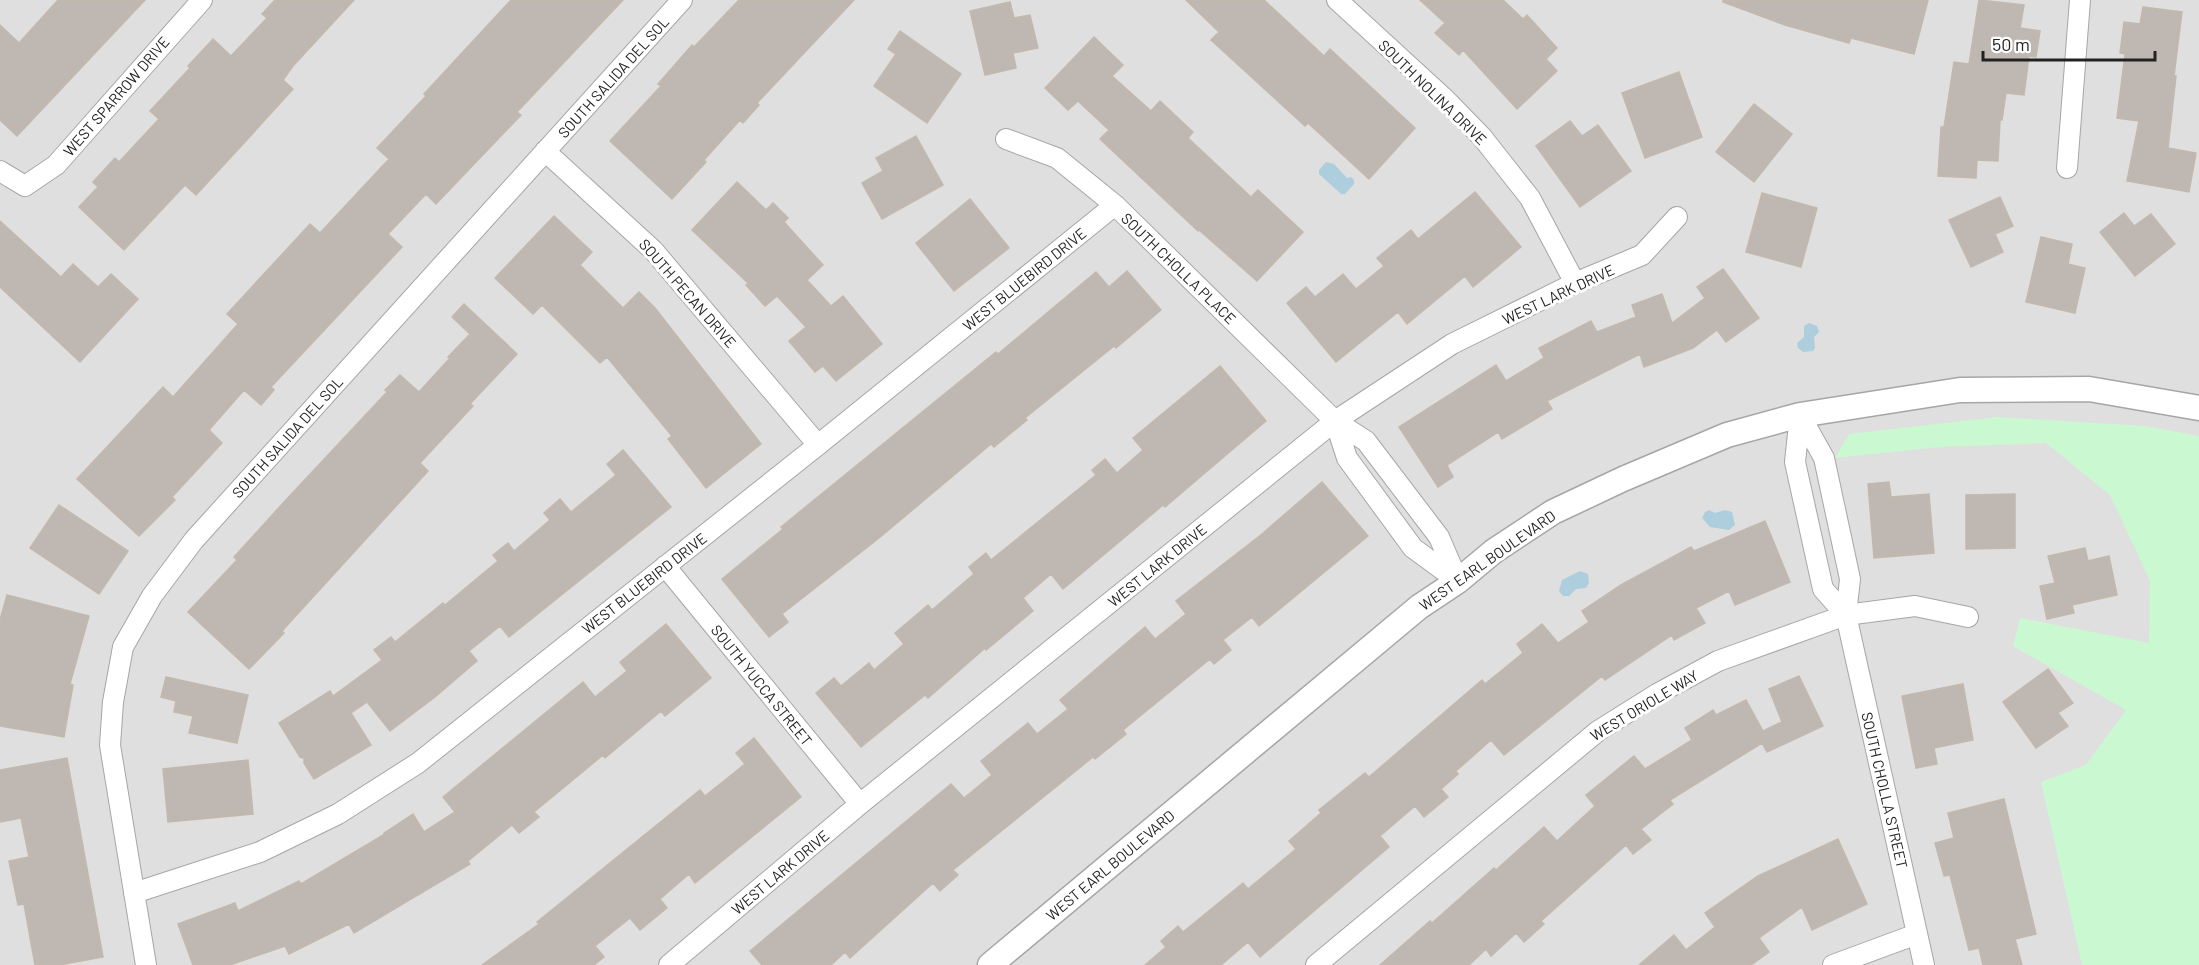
<svg xmlns="http://www.w3.org/2000/svg" width="2199" height="965" viewBox="0 0 2199 965" font-family="Barlow,sans-serif">
	<style>
		.residential { fill: #e0dfdf }
		.park { fill: #caf8d1 }
		.water { fill: #accedd }
		.building { fill: #bfb8b2; stroke: #c3b8ac; stroke-width: 1.5 }
		.lines { fill: none; stroke-linecap: round; stroke-linejoin: round }
		.minor-casing { stroke: #a6a6a6; stroke-width: 22 }
		.tertiary-casing { stroke: #a6a6a6; stroke-width: 27 }
		.minor { stroke: #fff; stroke-width: 20 }
		.tertiary { stroke: #fff; stroke-width: 24 }
		.labels { text-anchor: middle; dominant-baseline: central; stroke-width: 6; stroke-linejoin: round; paint-order: stroke }
		.street-label { font-size: 15px; fill: #222; stroke: #fff }
	</style>
	<rect width="100%" height="100%" fill="#f2efe9"/>
	<path class="residential" d="M 0,0 L 2199,0 L 2199,965 L 0,965 Z"/>
	<path class="park" d="M 1998,417 L 2145,426 L 2199,436 L 2199,965 L 2082,965 L 2041,782 L 2086,765 L 2126,710 L 2013,646 L 2020,618 L 2149,643 L 2150,581 L 2110,495 L 2046,443 L 1939,447 L 1835,458 L 1849,434 Z"/>
	<path class="water" d="M 1326,162 L 1334,164 L 1347,178 L 1351,177 L 1354,180 L 1354,184 L 1345,194 L 1341,194 L 1319,174 L 1319,170 Z
		M 1809,323 L 1817,326 L 1819,332 L 1814,337 L 1815,348 L 1813,351 L 1803,352 L 1798,348 L 1797,343 L 1804,337 L 1804,326 Z
		M 1709,510 L 1715,513 L 1725,510 L 1732,512 L 1735,525 L 1729,530 L 1710,527 L 1702,518 L 1705,512 Z
		M 1580,571 L 1588,574 L 1589,583 L 1586,588 L 1576,589 L 1569,596 L 1563,596 L 1559,591 L 1562,580 Z"/>
	<path class="building" d="M 58,0 L 145,0 L 17,136 L 0,120 L 0,25 L 19,43 Z
		M 275,0 L 354,0 L 293,66 L 283,80 L 293,89 L 244,143 L 196,195 L 185,185 L 124,250 L 79,207 L 98,187 L 93,182 L 115,158 L 119,162 L 159,119 L 150,111 L 190,68 L 188,66 L 213,39 L 231,56 L 267,18 L 262,14 Z
		M 511,0 L 623,0 L 517,112 L 521,115 L 436,204 L 426,194 L 388,234 L 402,247 L 271,387 L 274,390 L 261,405 L 244,390 L 209,430 L 222,443 L 172,497 L 175,500 L 139,536 L 77,479 L 163,387 L 173,397 L 238,324 L 227,314 L 310,224 L 320,233 L 389,159 L 377,148 L 426,96 L 424,94 Z
		M 739,0 L 854,0 L 757,103 L 759,105 L 743,123 L 740,120 L 704,160 L 706,162 L 672,199 L 610,141 L 661,86 L 658,84 L 692,45 L 694,47 Z
		M 1186,0 L 1264,0 L 1324,56 L 1330,49 L 1415,128 L 1369,179 L 1308,123 L 1305,126 L 1211,40 L 1219,32 Z
		M 1420,0 L 1503,0 L 1523,19 L 1527,15 L 1557,48 L 1546,59 L 1557,71 L 1517,109 L 1463,50 L 1459,55 L 1435,33 L 1445,23 Z
		M 1723,0 L 1928,0 L 1914,54 L 1851,38 L 1849,43 L 1785,25 L 1723,2 Z
		M 1979,0 L 2024,5 L 2020,28 L 2040,31 L 2036,57 L 2029,56 L 2024,95 L 2006,93 L 2002,120 L 2000,120 L 1998,161 L 1977,160 L 1976,178 L 1938,176 L 1941,127 L 1944,127 L 1954,62 L 1969,64 Z
		M 1010,2 L 1014,18 L 1030,15 L 1038,48 L 1013,53 L 1016,68 L 985,75 L 970,11 Z
		M 2143,7 L 2182,12 L 2174,76 L 2176,76 L 2168,148 L 2196,153 L 2189,192 L 2127,181 L 2139,121 L 2117,118 L 2125,54 L 2120,53 L 2124,22 L 2140,24 Z
		M 900,31 L 961,74 L 927,123 L 874,86 L 896,54 L 888,49 Z
		M 1094,37 L 1123,65 L 1112,76 L 1151,111 L 1160,101 L 1193,132 L 1188,138 L 1251,197 L 1258,190 L 1303,232 L 1257,281 L 1199,230 L 1198,231 L 1100,139 L 1109,130 L 1078,101 L 1068,110 L 1045,88 Z
		M 1679,72 L 1702,137 L 1645,158 L 1622,93 Z
		M 1754,104 L 1792,134 L 1754,182 L 1716,152 Z
		M 1570,121 L 1582,136 L 1598,125 L 1631,171 L 1580,207 L 1536,146 Z
		M 916,136 L 943,185 L 882,219 L 862,183 L 883,171 L 876,158 Z
		M 737,182 L 766,210 L 773,203 L 788,218 L 784,222 L 823,265 L 807,280 L 831,306 L 843,296 L 882,344 L 836,381 L 823,366 L 815,372 L 789,341 L 806,327 L 777,296 L 765,306 L 746,285 L 748,283 L 692,230 Z
		M 1475,192 L 1521,247 L 1473,287 L 1465,276 L 1407,324 L 1398,312 L 1336,362 L 1287,303 L 1306,287 L 1315,297 L 1343,274 L 1356,289 L 1384,266 L 1377,258 L 1411,230 L 1418,239 Z
		M 1762,193 L 1817,208 L 1801,267 L 1746,252 Z
		M 2000,197 L 2013,226 L 1995,234 L 2003,252 L 1971,267 L 1949,220 Z
		M 970,199 L 1009,248 L 954,291 L 916,243 Z
		M 2124,213 L 2134,226 L 2151,214 L 2175,244 L 2135,276 L 2100,232 Z
		M 554,216 L 592,252 L 580,265 L 623,308 L 639,292 L 655,308 L 761,444 L 706,488 L 668,439 L 672,436 L 607,357 L 600,363 L 542,305 L 533,314 L 495,278 Z
		M 0,221 L 61,277 L 73,264 L 98,287 L 111,274 L 138,299 L 80,362 L 0,287 Z
		M 2041,237 L 2072,244 L 2068,264 L 2085,268 L 2075,313 L 2026,302 Z
		M 1723,269 L 1759,318 L 1726,342 L 1717,330 L 1693,348 L 1644,367 L 1640,354 L 1547,401 L 1552,409 L 1502,439 L 1498,432 L 1447,465 L 1453,477 L 1438,487 L 1399,427 L 1496,365 L 1506,381 L 1544,358 L 1539,348 L 1591,321 L 1597,332 L 1636,317 L 1632,305 L 1662,294 L 1672,323 L 1705,298 L 1697,287 Z
		M 1127,271 L 1161,310 L 1116,348 L 1114,346 L 1025,418 L 1027,420 L 994,447 L 991,444 L 879,538 L 782,614 L 788,622 L 769,637 L 722,579 L 783,529 L 781,527 L 996,352 L 998,354 L 1096,272 L 1109,287 Z
		M 464,304 L 517,354 L 470,404 L 473,406 L 420,463 L 428,471 L 282,631 L 284,633 L 249,669 L 188,612 L 237,560 L 234,557 L 284,502 L 387,392 L 385,390 L 400,375 L 419,392 L 450,358 L 448,357 L 470,334 L 452,317 Z
		M 1220,366 L 1266,421 L 1192,484 L 1165,507 L 1163,505 L 1063,589 L 1051,574 L 1023,598 L 1033,611 L 986,650 L 985,648 L 928,698 L 925,695 L 861,747 L 816,693 L 834,678 L 841,686 L 869,663 L 874,670 L 904,644 L 895,633 L 928,605 L 932,610 L 974,574 L 969,567 L 986,553 L 991,560 L 1096,475 L 1092,470 L 1105,459 L 1117,473 L 1143,450 L 1133,438 Z
		M 623,450 L 671,507 L 509,637 L 500,626 L 469,651 L 477,661 L 435,697 L 390,731 L 367,702 L 351,713 L 371,745 L 314,779 L 304,763 L 304,758 L 300,757 L 279,723 L 330,691 L 333,696 L 382,660 L 374,650 L 391,637 L 395,642 L 443,603 L 445,605 L 498,561 L 493,555 L 508,543 L 514,551 L 550,520 L 544,513 L 560,499 L 571,512 L 616,475 L 607,464 Z
		M 1322,482 L 1368,536 L 1259,626 L 1252,617 L 1223,640 L 1231,650 L 1214,664 L 1210,659 L 1123,730 L 1126,734 L 1095,759 L 1093,757 L 953,870 L 958,875 L 940,891 L 933,883 L 850,958 L 845,952 L 831,965 L 762,965 L 750,951 L 951,784 L 964,798 L 992,775 L 981,761 L 1028,723 L 1037,734 L 1068,709 L 1060,700 L 1145,627 L 1155,639 L 1186,614 L 1176,601 L 1262,534 Z
		M 1889,482 L 1891,497 L 1929,494 L 1934,553 L 1874,558 L 1868,484 Z
		M 2015,494 L 2015,548 L 1966,549 L 1966,495 Z
		M 59,505 L 128,551 L 99,594 L 30,548 Z
		M 1765,521 L 1790,582 L 1735,605 L 1729,591 L 1696,608 L 1705,623 L 1674,640 L 1672,635 L 1605,680 L 1602,676 L 1504,755 L 1491,740 L 1456,771 L 1458,774 L 1441,789 L 1448,797 L 1424,817 L 1415,806 L 1380,836 L 1389,847 L 1260,957 L 1248,942 L 1221,965 L 1145,965 L 1166,947 L 1161,941 L 1178,926 L 1183,932 L 1243,883 L 1248,889 L 1296,849 L 1289,841 L 1321,813 L 1319,810 L 1365,773 L 1369,777 L 1482,680 L 1485,684 L 1523,653 L 1517,644 L 1542,624 L 1558,643 L 1589,622 L 1582,611 L 1621,585 L 1691,547 L 1694,551 Z
		M 2085,548 L 2088,561 L 2109,556 L 2117,595 L 2072,605 L 2074,613 L 2047,619 L 2040,586 L 2055,583 L 2048,556 Z
		M 7,595 L 89,616 L 70,684 L 73,685 L 64,737 L 0,726 L 0,620 Z
		M 666,624 L 711,678 L 665,716 L 661,711 L 605,758 L 603,755 L 534,812 L 539,817 L 519,833 L 512,825 L 468,861 L 470,864 L 354,933 L 349,924 L 289,954 L 285,946 L 230,965 L 193,965 L 178,924 L 235,903 L 238,911 L 299,881 L 301,884 L 385,834 L 384,833 L 413,814 L 424,832 L 455,812 L 443,797 L 583,682 L 595,697 L 627,671 L 620,662 Z
		M 2048,669 L 2073,703 L 2058,713 L 2068,726 L 2036,748 L 2003,702 Z
		M 1799,676 L 1823,726 L 1767,752 L 1762,743 L 1670,800 L 1673,804 L 1641,829 L 1651,840 L 1633,854 L 1626,845 L 1541,921 L 1544,924 L 1524,942 L 1516,933 L 1491,956 L 1486,949 L 1469,965 L 1380,965 L 1430,921 L 1432,923 L 1494,868 L 1496,870 L 1544,827 L 1557,841 L 1595,806 L 1586,795 L 1634,756 L 1645,769 L 1692,740 L 1685,728 L 1713,710 L 1716,715 L 1746,700 L 1763,731 L 1782,722 L 1769,689 Z
		M 166,677 L 248,695 L 237,743 L 189,733 L 193,716 L 174,712 L 176,701 L 161,697 Z
		M 1963,684 L 1973,740 L 1934,748 L 1937,764 L 1916,768 L 1902,696 Z
		M 754,738 L 801,797 L 695,883 L 689,874 L 660,899 L 667,908 L 640,930 L 630,918 L 595,946 L 604,957 L 594,965 L 482,965 L 539,924 L 537,922 L 700,790 L 705,796 L 745,764 L 736,753 Z
		M 67,758 L 103,957 L 59,965 L 35,965 L 24,904 L 18,905 L 9,861 L 29,857 L 21,818 L 0,822 L 0,770 Z
		M 248,760 L 253,814 L 168,822 L 163,769 Z
		M 2004,799 L 2036,934 L 2015,939 L 2022,965 L 1983,965 L 1979,948 L 1969,950 L 1950,875 L 1944,876 L 1935,843 L 1954,838 L 1948,813 Z
		M 1838,839 L 1867,904 L 1812,930 L 1802,907 L 1759,938 L 1769,952 L 1751,965 L 1639,965 L 1674,935 L 1686,950 L 1715,927 L 1705,913 L 1758,876 Z"/>
	<g class="lines">
		<defs>
			<path id="minor" d="M 1337,0 L 1444,98 L 1482,137 L 1530,198 L 1575,283
				M 1006,139 L 1057,158 L 1115,205 L 1335,421 L 1366,441 L 1439,537 L 1458,581
				M 545,151 L 653,250 L 818,445
				M 2067,168 L 2080,0
				M 0,171 L 25,186 L 56,165 L 202,0
				M 1800,415 L 1824,458 L 1850,579 L 1846,615 L 1924,965
				M 1800,415 L 1795,462 L 1823,589 L 1846,615
				M 1335,421 L 1347,458 L 1413,548 L 1458,581
				M 665,566 L 860,804
				M 134,893 L 260,852 L 338,814 L 418,763 L 818,445 L 1115,205
				M 146,965 L 110,745 L 113,702 L 123,647 L 152,596 L 194,540 L 682,0
				M 669,965 L 860,804 L 1335,421 L 1452,344 L 1575,283 L 1642,255 L 1677,217
				M 1316,965 L 1598,731 L 1657,694 L 1718,661 L 1846,615 L 1915,606 L 1968,617
				M 1833,965 L 1917,934"/>
			<path id="tertiary" d="M 990,965 L 1419,607 L 1458,581 L 1494,551 L 1553,512 L 1623,479 L 1727,435 L 1800,415 L 1960,390 L 2089,389 L 2199,408"/>
		</defs>
		<use href="#minor" class="minor-casing"/>
		<use href="#tertiary" class="tertiary-casing"/>
		<use href="#minor" class="minor"/>
		<use href="#tertiary" class="tertiary"/>
	</g>
	<g class="labels">
		<g class="street-label">
			<text transform="translate(613 77) rotate(-48)">SOUTH SALIDA DEL SOL</text>
			<text transform="translate(1433 92) rotate(44)">SOUTH NOLINA DRIVE</text>
			<text transform="translate(116 96) rotate(-49)">WEST SPARROW DRIVE</text>
			<text transform="translate(1179 268) rotate(44)">SOUTH CHOLLA PLACE</text>
			<text transform="translate(1024 279) rotate(-39)">WEST BLUEBIRD DRIVE</text>
			<text transform="translate(688 293) rotate(49)">SOUTH PECAN DRIVE</text>
			<text transform="translate(1558 294) rotate(-25)">WEST LARK DRIVE</text>
			<text transform="translate(287 437) rotate(-48)">SOUTH SALIDA DEL SOL</text>
			<text transform="translate(1487 560) rotate(-35)">WEST EARL BOULEVARD</text>
			<text transform="translate(1157 565) rotate(-39)">WEST LARK DRIVE</text>
			<text transform="translate(644 583) rotate(-38)">WEST BLUEBIRD DRIVE</text>
			<text transform="translate(762 685) rotate(51)">SOUTH YUCCA STREET</text>
			<text transform="translate(1644 705) rotate(-31)">WEST ORIOLE WAY</text>
			<text transform="translate(1885 790) rotate(77)">SOUTH CHOLLA STREET</text>
			<text transform="translate(1110 865) rotate(-40)">WEST EARL BOULEVARD</text>
			<text transform="translate(780 872) rotate(-40)">WEST LARK DRIVE</text>
		</g>
	</g>
	<path d="M1983 51v9h172v-9" fill="none" stroke="#222222" stroke-width="3"/>
	<text x="1992" y="51" font-size="18" fill="#222222" stroke="#ffffff" stroke-width="4.5" paint-order="stroke">50 m</text>
</svg>
